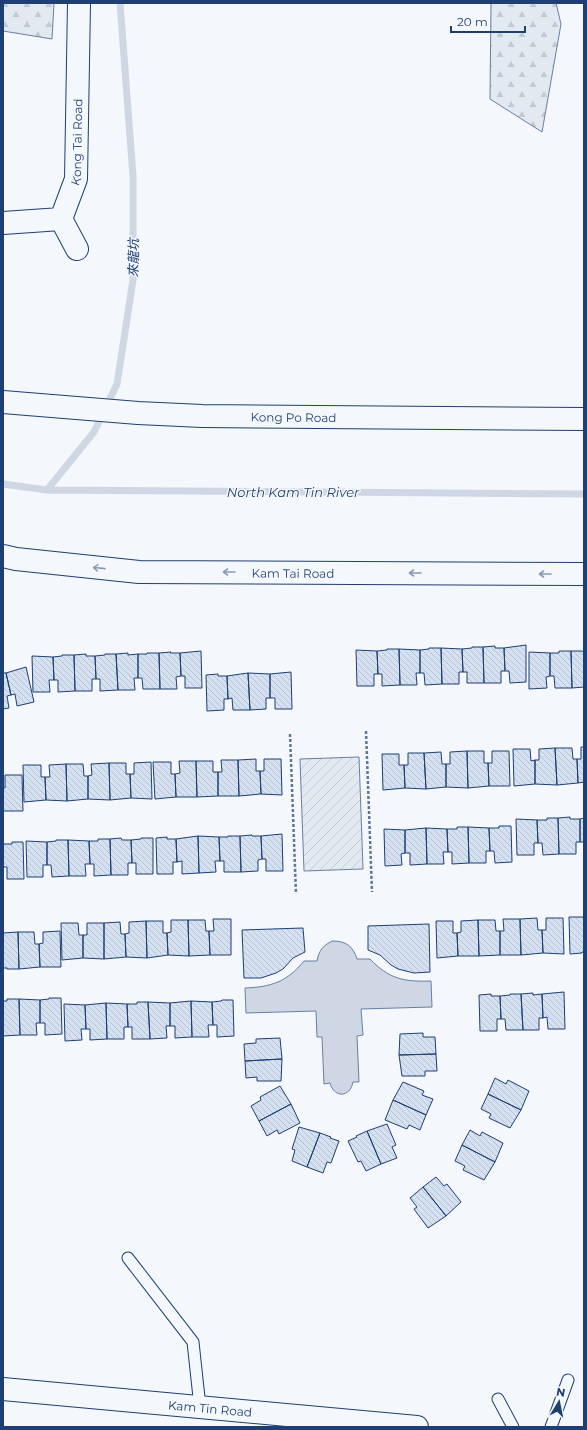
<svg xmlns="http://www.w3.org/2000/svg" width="587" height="1430" viewBox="0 0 587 1430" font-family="Montserrat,'Noto Sans TC',sans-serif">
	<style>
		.forest { fill: url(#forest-firs); stroke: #687fa3 }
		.garden { fill: url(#garden-furrows); stroke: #687fa3 }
		.water { fill: #cfd7e4; stroke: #687fa3 }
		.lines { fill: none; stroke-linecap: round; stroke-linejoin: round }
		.stream { stroke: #cfd7e4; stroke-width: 7 }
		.building { fill: url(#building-back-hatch); stroke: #1d3f73 }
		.service-casing { stroke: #1d3f73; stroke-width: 13 }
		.minor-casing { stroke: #1d3f73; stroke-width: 24 }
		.secondary-casing { stroke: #1d3f73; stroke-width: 24 }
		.path { stroke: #5e769c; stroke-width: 2.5; stroke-dasharray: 3 2; stroke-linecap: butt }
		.service { stroke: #f4f7fb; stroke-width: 11 }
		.minor { stroke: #f4f7fb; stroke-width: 22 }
		.secondary { stroke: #f4f7fb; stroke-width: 22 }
		.oneway { stroke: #889bb7 }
		.labels { text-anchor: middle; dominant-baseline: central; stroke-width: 3; stroke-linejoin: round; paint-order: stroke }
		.street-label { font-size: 12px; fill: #1d3f73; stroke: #f4f7fb }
		.water-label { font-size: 13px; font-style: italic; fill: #1d3f73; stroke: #f4f7fb }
	</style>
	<defs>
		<pattern id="forest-firs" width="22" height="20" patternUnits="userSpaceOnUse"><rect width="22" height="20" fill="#e3e9f0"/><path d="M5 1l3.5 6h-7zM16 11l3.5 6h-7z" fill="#c2c9d1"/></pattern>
		<pattern id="garden-furrows" width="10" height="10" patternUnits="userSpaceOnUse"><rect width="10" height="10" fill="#e3e9f0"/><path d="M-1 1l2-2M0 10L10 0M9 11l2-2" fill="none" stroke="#c2c9d1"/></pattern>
		<pattern id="building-back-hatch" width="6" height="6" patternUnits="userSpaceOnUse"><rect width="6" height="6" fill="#d5e0f0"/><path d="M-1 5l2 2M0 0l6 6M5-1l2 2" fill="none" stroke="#b6c1d1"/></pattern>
	</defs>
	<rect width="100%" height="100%" fill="#f4f7fb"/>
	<path class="forest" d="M 3,3 L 54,3 L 52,39 L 3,31 Z
		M 491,3 L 556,3 L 561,24 L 542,132 L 490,99 Z"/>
	<path class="garden" d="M 359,757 L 363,869 L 304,871 L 300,759 Z"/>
	<path class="water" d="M 332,941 C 346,941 353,946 357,959 L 370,959 C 389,979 404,982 431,981 L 432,1007 L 361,1009 L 363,1035 L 357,1036 L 359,1082 L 353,1082 C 350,1098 334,1098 330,1083 L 324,1084 L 322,1037 L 317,1037 L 316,1011 L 246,1013 L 245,988 C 271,987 287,982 304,961 L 317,961 C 319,950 323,946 332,941 Z"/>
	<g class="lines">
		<path class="stream" d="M 3,484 L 47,490 L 584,494
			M 47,490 L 94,432 L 117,384 L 133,280 L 133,176 L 120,3"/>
	</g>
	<path class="building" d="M 526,645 L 526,682 L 510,683 L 509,671 L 505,671 L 504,648 Z
		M 495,646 L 495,648 L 504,648 L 505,671 L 501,671 L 501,683 L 484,683 L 483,647 Z
		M 472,647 L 483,647 L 484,683 L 467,683 L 467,672 L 463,672 L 462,649 L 472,648 Z
		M 429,648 L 441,648 L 442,684 L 425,685 L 424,673 L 420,673 L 420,650 L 429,649 Z
		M 441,648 L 462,649 L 463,672 L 459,672 L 459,684 L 442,684 Z
		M 387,649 L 399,649 L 400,685 L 382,686 L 382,674 L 378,674 L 377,651 L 387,650 Z
		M 399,649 L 420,650 L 420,673 L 416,673 L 417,685 L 400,685 Z
		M 356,650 L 377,651 L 378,674 L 374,674 L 374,686 L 357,686 Z
		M 201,651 L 202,688 L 185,688 L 185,676 L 181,676 L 180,653 Z
		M 559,651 L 571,651 L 572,688 L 555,688 L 554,676 L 550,676 L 550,653 L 559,653 Z
		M 571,651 L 582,651 L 584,652 L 584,687 L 572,688 Z
		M 171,652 L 170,653 L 180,653 L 181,676 L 176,677 L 177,689 L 160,689 L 159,653 Z
		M 529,652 L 550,653 L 550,676 L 546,677 L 547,688 L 529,689 Z
		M 128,653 L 128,655 L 138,654 L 138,678 L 134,678 L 135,690 L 118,690 L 116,654 Z
		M 147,653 L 159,653 L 160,689 L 143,689 L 142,678 L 138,678 L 138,654 L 147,654 Z
		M 86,654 L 86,656 L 95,656 L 96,679 L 92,679 L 92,691 L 75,691 L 74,655 Z
		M 105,654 L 116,654 L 118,690 L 100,691 L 100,679 L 96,679 L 95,656 L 105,655 Z
		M 62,655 L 74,655 L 75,691 L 58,692 L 58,680 L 54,680 L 53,657 L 62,656 Z
		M 32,656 L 53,657 L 54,680 L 49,680 L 50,692 L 33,692 Z
		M 26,667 L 34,702 L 17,706 L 15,694 L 11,695 L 6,673 Z
		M 291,672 L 292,709 L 275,709 L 275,698 L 270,698 L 270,674 Z
		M 3,673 L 6,673 L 11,695 L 7,696 L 9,708 L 3,709 Z
		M 248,673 L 270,674 L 270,698 L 266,698 L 266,709 L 250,710 Z
		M 248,673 L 250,710 L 233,710 L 232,698 L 228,699 L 227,676 Z
		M 218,674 L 218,676 L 227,676 L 228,699 L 224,699 L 224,710 L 207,711 L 206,675 Z
		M 581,747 L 584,747 L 584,782 L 578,783 L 577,759 L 581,759 Z
		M 555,748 L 572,748 L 573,759 L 577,759 L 578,783 L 557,785 Z
		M 555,748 L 557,785 L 535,784 L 535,760 L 539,760 L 539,749 Z
		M 513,749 L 530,749 L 531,761 L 535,760 L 535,784 L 514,786 Z
		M 467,751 L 484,751 L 484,763 L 488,763 L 489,786 L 468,788 Z
		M 467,751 L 468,788 L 446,787 L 446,764 L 450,764 L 450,752 Z
		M 492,751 L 509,751 L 510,786 L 489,786 L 488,763 L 492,763 Z
		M 441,752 L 442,764 L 446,764 L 446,787 L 426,789 L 424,753 Z
		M 408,753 L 424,753 L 426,789 L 405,788 L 404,765 L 408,765 Z
		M 382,754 L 399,754 L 399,765 L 404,765 L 405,788 L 383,790 Z
		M 256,759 L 256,771 L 260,771 L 261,794 L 239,796 L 238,760 Z
		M 264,759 L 281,759 L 282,795 L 261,794 L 260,771 L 264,771 Z
		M 221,760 L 238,760 L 239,796 L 218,796 L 218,772 L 222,772 Z
		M 179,761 L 196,761 L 197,797 L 176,797 L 175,774 L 180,773 Z
		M 196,761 L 213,761 L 213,772 L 218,772 L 218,796 L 197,797 Z
		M 151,762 L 152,799 L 131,798 L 130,774 L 134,774 L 134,763 Z
		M 153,762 L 171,762 L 171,774 L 175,774 L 176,797 L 155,799 Z
		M 109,763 L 126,763 L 126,774 L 130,774 L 131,798 L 110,800 Z
		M 109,763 L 110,800 L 88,799 L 88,776 L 92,775 L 91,764 Z
		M 66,764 L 83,764 L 84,776 L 88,776 L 88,799 L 67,801 Z
		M 66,764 L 67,801 L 46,800 L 45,777 L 50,777 L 49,765 Z
		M 23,765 L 41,765 L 41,777 L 45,777 L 46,800 L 24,802 Z
		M 5,775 L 22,775 L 23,811 L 3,811 L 3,788 L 5,788 Z
		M 570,817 L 570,819 L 580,819 L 580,842 L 576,842 L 576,854 L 559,854 L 558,818 Z
		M 547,818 L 558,818 L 559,854 L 543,855 L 542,843 L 538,843 L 537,820 L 547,820 Z
		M 584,818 L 584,842 L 580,842 L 580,819 Z
		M 516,819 L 537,820 L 538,843 L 534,843 L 534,855 L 517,855 Z
		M 499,826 L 511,826 L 512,862 L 495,863 L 494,851 L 490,851 L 489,828 L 499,828 Z
		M 457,827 L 468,827 L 469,863 L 452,864 L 452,852 L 448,852 L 447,829 L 457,829 Z
		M 468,827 L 489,828 L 490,851 L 486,851 L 486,863 L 469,863 Z
		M 426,828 L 447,829 L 448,852 L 443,852 L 444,864 L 427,864 Z
		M 426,828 L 427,864 L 410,865 L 410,853 L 405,853 L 405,830 Z
		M 384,829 L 405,830 L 405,853 L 401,854 L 402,865 L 385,866 Z
		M 282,834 L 283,871 L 266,871 L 266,859 L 262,859 L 261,836 Z
		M 252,835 L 252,836 L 261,836 L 262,859 L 258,860 L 258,871 L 241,872 L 240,836 Z
		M 198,836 L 219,837 L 220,861 L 215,861 L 216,872 L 199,873 Z
		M 198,836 L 199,873 L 182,874 L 182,861 L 177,862 L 176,839 Z
		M 228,836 L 240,836 L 241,872 L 224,872 L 224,861 L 220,861 L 219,837 L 228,837 Z
		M 167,837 L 167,839 L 176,839 L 177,862 L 173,862 L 173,874 L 157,874 L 156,838 Z
		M 121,838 L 122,840 L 131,840 L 132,863 L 128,863 L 128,875 L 111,875 L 110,839 Z
		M 141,838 L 153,838 L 153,874 L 136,874 L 136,863 L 132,863 L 131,840 L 141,839 Z
		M 98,839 L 110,839 L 111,875 L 94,876 L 94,864 L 90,864 L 89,841 L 98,841 Z
		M 56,840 L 68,840 L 69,876 L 52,877 L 51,865 L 47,865 L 47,842 L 56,841 Z
		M 68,840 L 89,841 L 90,864 L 85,864 L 86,876 L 69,876 Z
		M 26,841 L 47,842 L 47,865 L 43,865 L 43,877 L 27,877 Z
		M 12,842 L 23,842 L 24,879 L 7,879 L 7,867 L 3,867 L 3,844 L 12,844 Z
		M 569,917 L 584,917 L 584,952 L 582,952 L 582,953 L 570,954 Z
		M 537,918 L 538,930 L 542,930 L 543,953 L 521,955 L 520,919 Z
		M 546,918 L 563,918 L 564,954 L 543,953 L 542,930 L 546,930 Z
		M 213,919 L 231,919 L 231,955 L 210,955 L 209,931 L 214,931 Z
		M 503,919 L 520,919 L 521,955 L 500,955 L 500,931 L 504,931 Z
		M 171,920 L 188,920 L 189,956 L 168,955 L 167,933 L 171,932 Z
		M 188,920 L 205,920 L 206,931 L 209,931 L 210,955 L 189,956 Z
		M 478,920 L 495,920 L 496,931 L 500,931 L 500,955 L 479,956 Z
		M 478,920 L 479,956 L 458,956 L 457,933 L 461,932 L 461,921 Z
		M 146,921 L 147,958 L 126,957 L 125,934 L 129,933 L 129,922 Z
		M 146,921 L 163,921 L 163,933 L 167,933 L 168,955 L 147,958 Z
		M 436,921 L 453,921 L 453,933 L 457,933 L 458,956 L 437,958 Z
		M 120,922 L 121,934 L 125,934 L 126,957 L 104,959 L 104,923 Z
		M 61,923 L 78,923 L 79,935 L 83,935 L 83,958 L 62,960 Z
		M 87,923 L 104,923 L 104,959 L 83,958 L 83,935 L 87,935 Z
		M 429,924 L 430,972 L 414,973 L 398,969 L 391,965 L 380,955 L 368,950 L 368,926 Z
		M 303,928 L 305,952 L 293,958 L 283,969 L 276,973 L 261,978 L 244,978 L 242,930 Z
		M 60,931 L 61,967 L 40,967 L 39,944 L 43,943 L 43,932 Z
		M 18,932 L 34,932 L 35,944 L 39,944 L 40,967 L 19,969 Z
		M 18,932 L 19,969 L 7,969 L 7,968 L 3,968 L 3,933 Z
		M 564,992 L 565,1029 L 548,1029 L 547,1017 L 543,1018 L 542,994 Z
		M 533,993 L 533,995 L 542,994 L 543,1018 L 539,1018 L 539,1030 L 523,1030 L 521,994 Z
		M 491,994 L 491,996 L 500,996 L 501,1019 L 497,1019 L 497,1031 L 480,1031 L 479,995 Z
		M 510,994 L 521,994 L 523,1030 L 506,1030 L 505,1019 L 501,1019 L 500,996 L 510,995 Z
		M 49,998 L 61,998 L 62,1034 L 45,1035 L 45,1023 L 40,1023 L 40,1000 L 49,999 Z
		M 7,999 L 19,999 L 20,1035 L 3,1036 L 3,1001 L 7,1001 Z
		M 19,999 L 40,1000 L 40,1023 L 36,1023 L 37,1035 L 20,1035 Z
		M 222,1000 L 233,1000 L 234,1036 L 217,1037 L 217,1025 L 213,1025 L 212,1002 L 221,1001 Z
		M 191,1001 L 212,1002 L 213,1025 L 208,1025 L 209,1037 L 192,1037 Z
		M 191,1001 L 192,1037 L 175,1038 L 175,1026 L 170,1026 L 170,1003 Z
		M 137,1002 L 148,1002 L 150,1039 L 132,1039 L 132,1027 L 128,1027 L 127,1004 L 137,1004 Z
		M 148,1002 L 170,1003 L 170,1026 L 166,1026 L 167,1038 L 150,1039 Z
		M 106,1003 L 127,1004 L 128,1027 L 124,1027 L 124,1039 L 107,1039 Z
		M 106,1003 L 107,1039 L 90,1040 L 90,1029 L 86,1029 L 85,1005 Z
		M 64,1004 L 85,1005 L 86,1029 L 81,1029 L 82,1040 L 65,1041 Z
		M 423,1033 L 423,1037 L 435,1037 L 436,1054 L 399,1055 L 400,1034 Z
		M 280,1038 L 282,1059 L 245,1061 L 244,1044 L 256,1043 L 256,1039 Z
		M 436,1054 L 437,1071 L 425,1071 L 425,1076 L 402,1076 L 399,1055 Z
		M 282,1059 L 281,1081 L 257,1081 L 257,1077 L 246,1078 L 245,1061 Z
		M 495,1078 L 506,1084 L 508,1080 L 529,1091 L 521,1110 L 488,1094 Z
		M 403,1082 L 424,1091 L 422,1095 L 433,1099 L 426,1115 L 393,1100 Z
		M 280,1086 L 291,1104 L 259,1121 L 251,1106 L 261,1100 L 260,1097 Z
		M 488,1094 L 521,1110 L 510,1128 L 489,1118 L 491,1114 L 481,1109 Z
		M 393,1100 L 426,1115 L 420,1130 L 409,1125 L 407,1129 L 385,1120 Z
		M 291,1104 L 300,1123 L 279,1134 L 277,1130 L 267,1136 L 259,1121 Z
		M 387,1124 L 396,1145 L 392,1147 L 397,1158 L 381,1164 L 367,1131 Z
		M 299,1127 L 320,1133 L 307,1167 L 292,1161 L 295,1150 L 292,1149 Z
		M 470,1130 L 480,1136 L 482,1132 L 503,1143 L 495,1162 L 462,1145 Z
		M 367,1131 L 381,1164 L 366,1171 L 361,1161 L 358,1162 L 348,1141 L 357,1137 L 356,1136 Z
		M 320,1133 L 331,1137 L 330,1138 L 339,1141 L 331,1163 L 327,1162 L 323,1173 L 307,1167 Z
		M 462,1145 L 495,1162 L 484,1180 L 463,1170 L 465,1166 L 455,1161 Z
		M 436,1177 L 444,1186 L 447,1184 L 461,1202 L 446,1216 L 423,1187 Z
		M 423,1187 L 446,1216 L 428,1228 L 414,1209 L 417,1207 L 410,1198 Z"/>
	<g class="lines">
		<defs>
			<path id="service" d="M 128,1258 L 193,1342 L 200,1407
				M 498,1399 L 513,1427
				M 551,1427 L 568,1380"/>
			<g id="minor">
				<path d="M 61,219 L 77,249"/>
				<path id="s1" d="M 3,223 L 61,219 L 76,179 L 79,3"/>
				<path id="s2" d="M 3,402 L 138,413 L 202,416 L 584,419"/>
				<path id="s3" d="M 3,556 L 16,559 L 139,572 L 584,574"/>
			</g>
			<g id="secondary">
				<path id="s4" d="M 3,1389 L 417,1427"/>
			</g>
		</defs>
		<use href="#service" class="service-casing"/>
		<use href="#minor" class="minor-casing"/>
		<use href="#secondary" class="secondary-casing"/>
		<path class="path" d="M 366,731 L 372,892
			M 290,734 L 296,894"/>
		<use href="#service" class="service"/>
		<use href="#minor" class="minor"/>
		<use href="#secondary" class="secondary"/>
	</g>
	<defs><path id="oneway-shaft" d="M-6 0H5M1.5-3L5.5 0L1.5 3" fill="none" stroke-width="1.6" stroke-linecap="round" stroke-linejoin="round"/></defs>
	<g class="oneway">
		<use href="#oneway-shaft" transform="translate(99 568) rotate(-174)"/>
		<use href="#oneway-shaft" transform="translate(229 572) rotate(-180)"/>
		<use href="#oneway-shaft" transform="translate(415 573) rotate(-180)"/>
		<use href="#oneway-shaft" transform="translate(545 574) rotate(-180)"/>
	</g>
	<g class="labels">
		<g class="street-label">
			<text stroke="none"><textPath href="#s1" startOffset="138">Kong Tai Road</textPath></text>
			<text stroke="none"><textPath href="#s2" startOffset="291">Kong Po Road</textPath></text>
			<text stroke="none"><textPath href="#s3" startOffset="291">Kam Tai Road</textPath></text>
			<text stroke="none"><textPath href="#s4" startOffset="208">Kam Tin Road</textPath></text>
		</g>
		<g class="water-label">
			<text transform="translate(133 258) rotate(-89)">來龍坑</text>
			<text x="293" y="492">North Kam Tin River</text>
		</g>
	</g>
	<rect width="587" height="1430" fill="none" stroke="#1d3f73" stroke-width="8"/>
	<g transform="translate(559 1402) rotate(10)" stroke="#f4f7fb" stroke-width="3" paint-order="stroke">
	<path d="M0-3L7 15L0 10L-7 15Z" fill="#1d3f73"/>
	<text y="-6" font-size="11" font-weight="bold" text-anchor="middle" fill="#1d3f73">N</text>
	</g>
	<path d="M451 26v6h74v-6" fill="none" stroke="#1d3f73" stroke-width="2"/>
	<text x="457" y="26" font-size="12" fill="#1d3f73" stroke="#f4f7fb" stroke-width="3" paint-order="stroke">20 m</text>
</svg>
